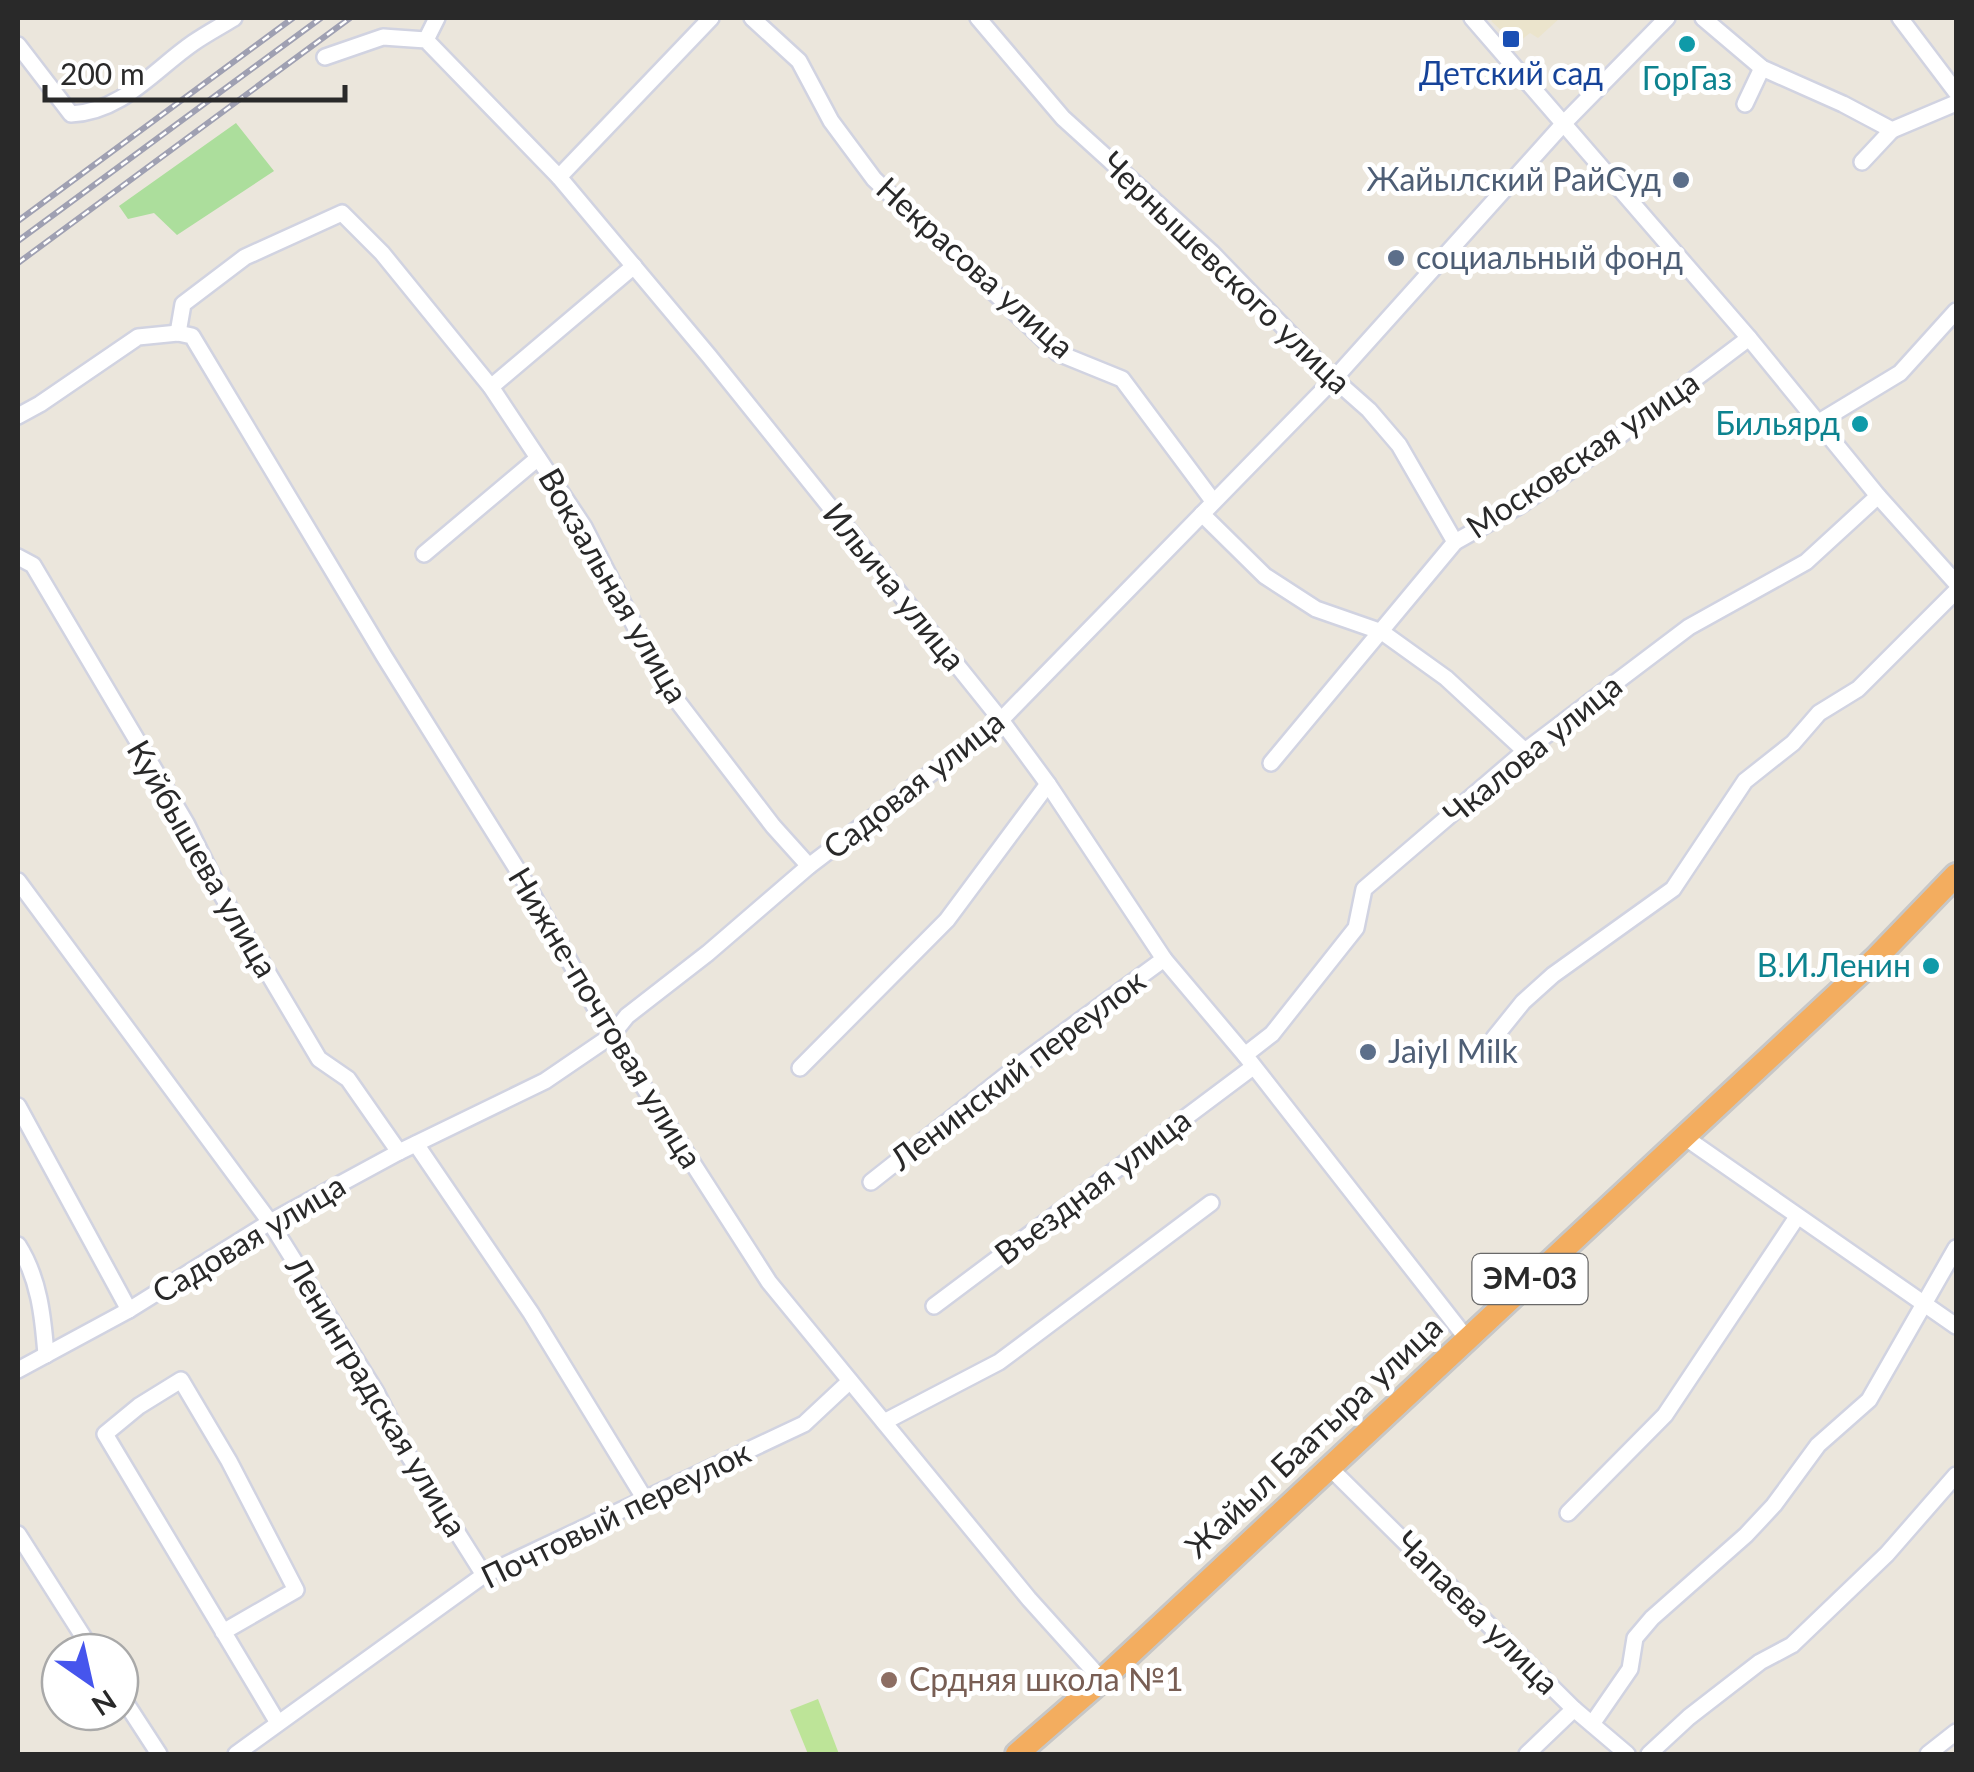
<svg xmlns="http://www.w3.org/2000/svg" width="1974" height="1772" font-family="Lato,sans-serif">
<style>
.education{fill:#ebe4cc}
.green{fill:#acde9c}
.pitch{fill:#bde498}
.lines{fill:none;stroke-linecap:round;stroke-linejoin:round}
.minor-casing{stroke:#d1d3e1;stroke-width:20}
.highway-casing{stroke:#c7c7c7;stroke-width:28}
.minor{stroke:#fff;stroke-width:15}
.highway{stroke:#f3ad5f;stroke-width:22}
.rail-casing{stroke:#9fa0b2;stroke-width:6}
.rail{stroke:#fff;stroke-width:2.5;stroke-dasharray:8;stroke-linecap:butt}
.transit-dot{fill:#1a4fb4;stroke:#fff;stroke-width:4}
.culture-dot{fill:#0f9aa8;stroke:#fff;stroke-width:4}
.service-dot{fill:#5c6f8a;stroke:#fff;stroke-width:4}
.education-dot{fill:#8d6e63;stroke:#fff;stroke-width:4}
.labels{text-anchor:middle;stroke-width:10;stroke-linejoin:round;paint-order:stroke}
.shield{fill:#fff;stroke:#696969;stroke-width:2.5}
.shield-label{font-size:30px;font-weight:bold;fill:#292929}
.transit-label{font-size:32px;fill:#164399;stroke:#fff}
.culture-label{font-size:32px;fill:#0d838f;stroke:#fff;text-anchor:end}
.service-label{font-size:32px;fill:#4e5e75;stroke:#fff;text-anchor:start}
.street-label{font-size:32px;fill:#292929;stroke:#fff}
.education-label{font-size:32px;fill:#785e54;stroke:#fff;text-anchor:start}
</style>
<rect width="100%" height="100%" fill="#ebe6dc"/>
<path class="education" d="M1495,18H1560L1538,38L1530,33L1516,44L1491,21Z"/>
<path class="green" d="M236,123L274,171L177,235L154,213L128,219L119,206Z"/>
<path class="pitch" d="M818,1699L839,1754H808L790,1710Z"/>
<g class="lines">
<g class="minor-casing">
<g id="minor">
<path d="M752,18L799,61L831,121L874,179L1058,353L1122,379L1213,501"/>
<path d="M978,18L1063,118L1212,253L1334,379L1369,410L1399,445L1455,542"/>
<path d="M1472,18L1749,338L1878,496L1956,583"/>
<path d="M1703,18L1762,68L1843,104L1892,130L1956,103"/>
<path d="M1900,18L1956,92"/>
<path d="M426,40L437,18"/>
<path d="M18,45L71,114C122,112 154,70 193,43C206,34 221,26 234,18"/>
<path d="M325,57L383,37L426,40L559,177L709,356L1001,720L1048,784L1164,959L1245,1055L1467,1339"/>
<path d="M1745,104L1762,68"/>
<path d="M1862,162L1892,130"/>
<path d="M559,177L711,18"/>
<path d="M178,333L183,304L245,257L342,213L382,253L491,387L584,527L665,685L773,826L809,866"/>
<path d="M491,387L634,266"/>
<path d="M18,416L40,404L138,337L178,333L192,336L384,656L530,890L611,1036L769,1282L1029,1599L1102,1680"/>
<path d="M1819,422L1900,373L1956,311"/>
<path d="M1202,514L1265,576L1316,609L1382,632L1446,678L1525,751"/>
<path d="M424,554L538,458"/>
<path d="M18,557L33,565L186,823L220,892L319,1059L348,1079L399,1152"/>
<path d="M1271,763L1455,542L1519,506L1606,446L1749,338"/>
<path d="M18,881L270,1222L376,1392L407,1453L484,1575"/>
<path d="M1494,1038L1523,1002L1553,975L1673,889L1745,781L1793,743L1819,713L1858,689L1956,591"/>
<path d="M1245,1055L1272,1034L1356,928L1364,889L1525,751L1689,627L1806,562L1878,496"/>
<path d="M800,1068L947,920L1048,784"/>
<path d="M18,1106L129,1310"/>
<path d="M1683,1136L1956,1326"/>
<path d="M416,1144L531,1313L646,1501"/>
<path d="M871,1182L1014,1069L1164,959"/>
<path d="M18,1245C39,1278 43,1316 46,1355"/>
<path d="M934,1306L1253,1067"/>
<path d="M18,1370L129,1310L270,1222L399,1152L545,1081L611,1036L627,1016L708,953L809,866L1001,720L1334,379L1565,122L1667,18"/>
<path d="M884,1422L999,1362L1211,1203"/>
<path d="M1329,1467L1574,1709L1627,1754"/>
<path d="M1568,1513L1665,1415L1797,1217"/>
<path d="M18,1534L93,1652"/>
<path d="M223,1632L296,1590L229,1461L181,1380L139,1406L105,1434L278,1723"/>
<path d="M120,1694L159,1754"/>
<path d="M1592,1724L1630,1669L1635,1638L1652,1618L1746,1535L1774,1505L1818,1445L1869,1400L1956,1248"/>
<path d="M236,1754L484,1575L804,1424L850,1381"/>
<path d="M1527,1754L1574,1709"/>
<path d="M1649,1754L1689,1717L1760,1662L1792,1645L1887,1554L1956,1475"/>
<path d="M1928,1754L1956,1732"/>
</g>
</g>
<g class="highway-casing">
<path id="highway" d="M1017,1754L1102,1680L1877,957L1956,875"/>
</g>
<use href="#minor" class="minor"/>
<use href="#highway" class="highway"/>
<g class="rail-casing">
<g id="rail">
<path d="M18,221L293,18"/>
<path d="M18,241L321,18"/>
<path d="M18,263L350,18"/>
</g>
</g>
<use href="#rail" class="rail"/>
</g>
<rect class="transit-dot" x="1501" y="29" width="20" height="20" rx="5"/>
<g class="culture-dot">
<circle cx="1687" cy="44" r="10"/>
<circle cx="1860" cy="424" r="10"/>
<circle cx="1931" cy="966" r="10"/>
</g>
<g class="service-dot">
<circle cx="1681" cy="180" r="10"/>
<circle cx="1396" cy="258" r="10"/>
<circle cx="1368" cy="1052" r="10"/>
</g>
<circle class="education-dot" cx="889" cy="1680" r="10"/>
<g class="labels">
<rect class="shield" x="1472.5" y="1254" width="115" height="50" rx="8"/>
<g class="shield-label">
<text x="1530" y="1289">ЭМ-03</text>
</g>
<g class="transit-label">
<text x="1511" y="85">Детский сад</text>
</g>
<g class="culture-label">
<text x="1687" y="90" text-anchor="middle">ГорГаз</text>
<text x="1840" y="435">Бильярд</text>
<text x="1911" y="977">В.И.Ленин</text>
</g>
<g class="service-label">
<text x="1661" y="191" text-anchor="end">Жайылский РайСуд</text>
<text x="1416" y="269">социальный фонд</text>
<text x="1388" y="1063">Jaiyl Milk</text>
</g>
<g class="street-label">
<text transform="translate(975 268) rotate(42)" y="11">Некрасова улица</text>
<text transform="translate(1226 273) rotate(44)" y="11">Чернышевского улица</text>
<text transform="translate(1583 455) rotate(-34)" y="11">Московская улица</text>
<text transform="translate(613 586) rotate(60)" y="11">Вокзальная улица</text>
<text transform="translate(894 587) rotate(51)" y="11">Ильича улица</text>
<text transform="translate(1533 750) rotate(-39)" y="11">Чкалова улица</text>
<text transform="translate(914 785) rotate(-38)" y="11">Садовая улица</text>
<text transform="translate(202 859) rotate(60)" y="11">Куйбышева улица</text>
<text transform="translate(605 1018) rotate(59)" y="11">Нижне-почтовая улица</text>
<text transform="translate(1018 1070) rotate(-37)" y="11">Ленинский переулок</text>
<text transform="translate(1093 1187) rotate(-37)" y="11">Въездная улица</text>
<text transform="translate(249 1239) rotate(-31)" y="11">Садовая улица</text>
<text transform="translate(376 1397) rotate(59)" y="11">Ленинградская улица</text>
<text transform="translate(1314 1437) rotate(-43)" y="11">Жайыл Баатыра улица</text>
<text transform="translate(616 1515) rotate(-26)" y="11">Почтовый переулок</text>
<text transform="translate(1477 1613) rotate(45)" y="11">Чапаева улица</text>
</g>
<g class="education-label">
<text x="909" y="1691">Срдняя школа №1</text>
</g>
</g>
<rect width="1974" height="1772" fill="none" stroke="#292929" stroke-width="40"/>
<g transform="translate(90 1682) rotate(146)"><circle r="48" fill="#ffffff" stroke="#a9a9a9" stroke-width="2.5"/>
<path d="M0-8L18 38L0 25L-18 38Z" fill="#4655ed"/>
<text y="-15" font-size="28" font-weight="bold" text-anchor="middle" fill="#292929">N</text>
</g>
<path d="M45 85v15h300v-15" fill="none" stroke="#292929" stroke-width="5"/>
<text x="60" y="85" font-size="30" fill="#292929" stroke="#ffffff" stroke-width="8" paint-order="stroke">200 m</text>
</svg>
